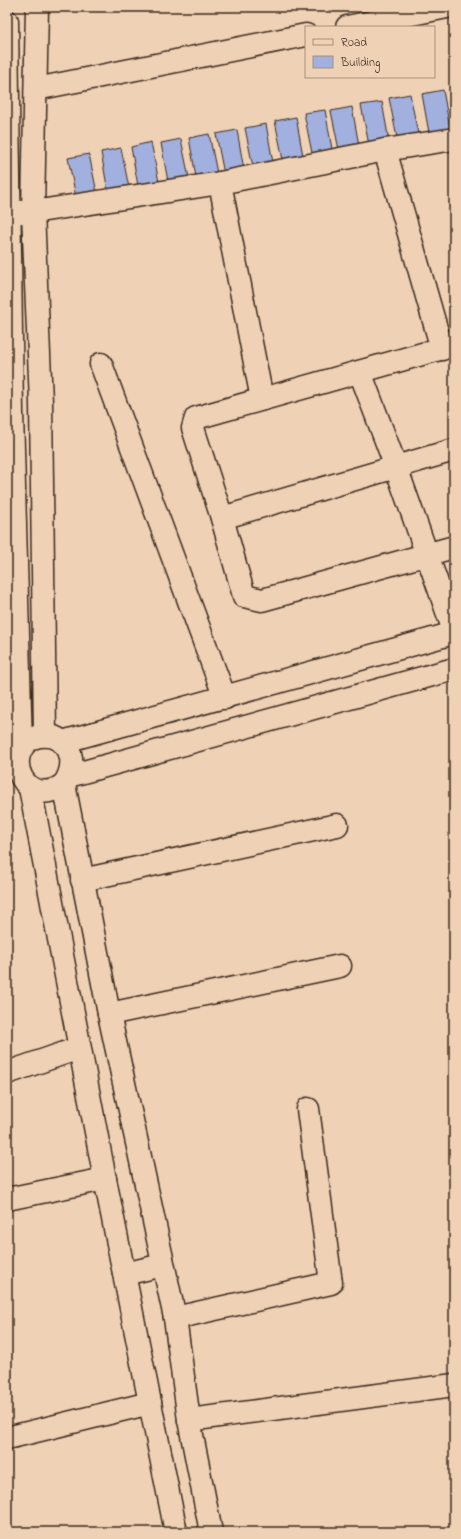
<svg xmlns="http://www.w3.org/2000/svg" width="461" height="1539" font-family="'Indie Flower',sans-serif">
<style>
.building{fill:#a2b0df;stroke:#3b2a1e}
.lines{fill:none;stroke-linecap:round;stroke-linejoin:round}
.minor-casing{stroke:#3b2a1e;stroke-width:25}
.minor{stroke:#efd2b6;stroke-width:22}
</style>
<rect width="100%" height="100%" fill="#efd2b6"/>
<filter id="ink" filterUnits="userSpaceOnUse"><feTurbulence type="fractalNoise" baseFrequency=".025" numOctaves="2"/><feDisplacementMap in="SourceGraphic" scale="8" xChannelSelector="R" yChannelSelector="G"/><feConvolveMatrix kernelMatrix="1 2 1 2 8 2 1 2 1" color-interpolation-filters="sRGB"/></filter>
<g filter="url(#ink)">
<g class="building">
<path d="M454,89V118L449,90Z"/>
<path d="M443,90L450,129L429,133L422,94Z"/>
<path d="M410,94L418,134L397,138L389,98Z"/>
<path d="M382,102L389,141L369,145L361,105Z"/>
<path d="M352,107L359,146L339,150L331,111Z"/>
<path d="M325,110L332,149L312,153L304,113Z"/>
<path d="M296,117L303,156L283,160L275,121Z"/>
<path d="M266,124L273,163L253,167L245,128Z"/>
<path d="M237,130L244,170L224,174L216,134Z"/>
<path d="M209,134L217,173L196,177L189,138Z"/>
<path d="M181,139L189,178L168,182L161,143Z"/>
<path d="M151,142L159,182L138,186L131,147Z"/>
<path d="M121,148L129,188L108,192L101,152Z"/>
<path d="M89,154L97,193L76,197L68,158Z"/>
</g>
<g class="lines">
<g class="minor-casing">
<g id="minor">
<path d="M37,7L33,212L41,402L45,735"/>
<path d="M7,21L12,413L21,747"/>
<path d="M347,27L447,7"/>
<path d="M36,89L306,35"/>
<path d="M385,150L442,349"/>
<path d="M220,183L262,399"/>
<path d="M19,212H33L220,183L385,150L454,139"/>
<path d="M454,345L196,418L193,428L222,518L454,450"/>
<path d="M101,364L225,698"/>
<path d="M360,372L396,467L454,631"/>
<path d="M222,518L244,596L262,600L454,547"/>
<path d="M62,742L454,633"/>
<path d="M69,776L454,669"/>
<path d="M64,784C26,812 0,755 33,738C40,735 47,735 54,737C75,746 75,768 64,784L109,1014L175,1318L189,1420L211,1532"/>
<path d="M30,788L105,1179L176,1532"/>
<path d="M82,880L337,825"/>
<path d="M109,1014L340,966"/>
<path d="M7,1073L79,1048"/>
<path d="M7,1199L105,1179"/>
<path d="M124,1274L163,1265"/>
<path d="M175,1318L331,1283L308,1109"/>
<path d="M189,1420L454,1385"/>
<path d="M7,1438L150,1403"/>
</g>
</g>
<use href="#minor" class="minor"/>
</g>
</g>
<rect width="461" height="1539" fill="none" stroke="#efd2b6" stroke-width="24"/>
<rect x="12" y="12" width="437" height="1515" fill="none" stroke="#3b2a1e" stroke-width="1.5" filter="url(#ink)"/>
<rect x="305" y="26" width="130" height="52" fill="#efd2b6" stroke="#a78f79"/>
<rect x="313" y="39" width="20" height="6" fill="#efd2b6" stroke="#a78f79"/>
<text x="341" y="46" font-size="12" fill="#3b2a1e">Road</text>
<rect x="313" y="56" width="20" height="12" fill="#a2b0df" stroke="#a78f79"/>
<text x="341" y="66" font-size="12" fill="#3b2a1e">Building</text>
</svg>
